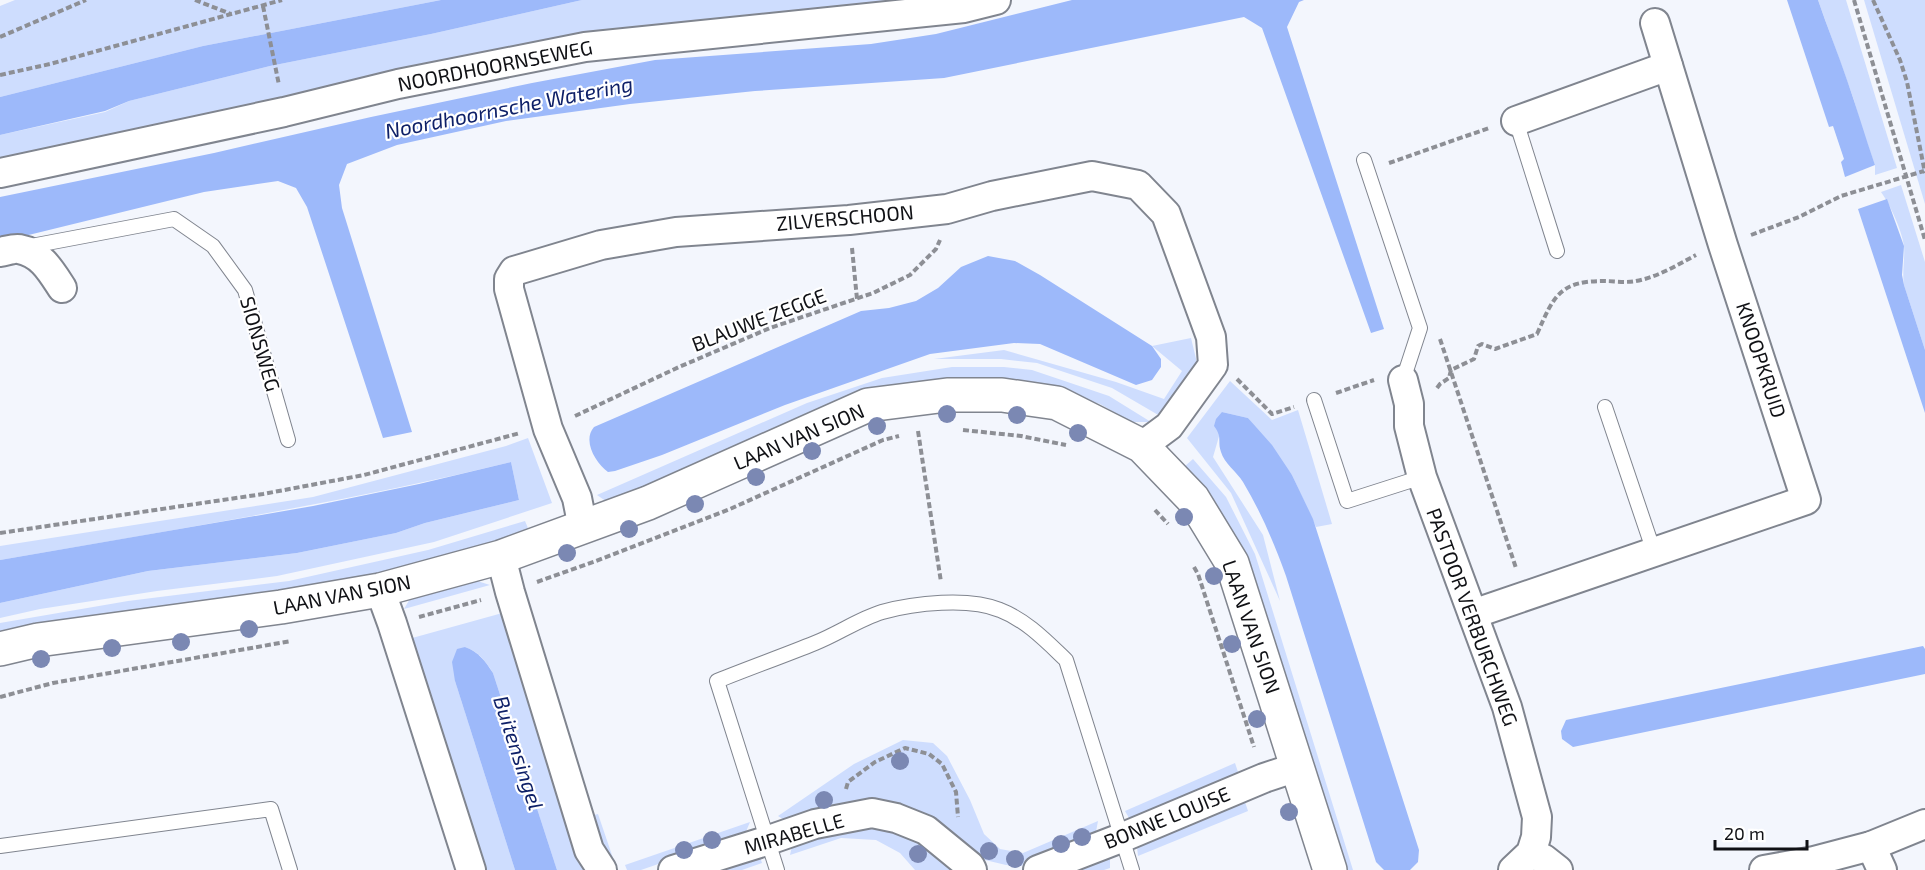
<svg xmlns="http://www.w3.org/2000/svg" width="1925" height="870" font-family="'Exo 2',sans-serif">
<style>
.green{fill:#ceddfe}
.water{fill:#9db9fa}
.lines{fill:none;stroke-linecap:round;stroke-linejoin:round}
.lane-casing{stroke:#80858f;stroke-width:16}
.street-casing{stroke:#80858f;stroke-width:32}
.secondary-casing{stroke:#80858f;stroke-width:36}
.path{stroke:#8d8f95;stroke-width:4;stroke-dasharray:6 3;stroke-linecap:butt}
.lane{stroke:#fff;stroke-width:14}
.street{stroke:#fff;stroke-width:28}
.secondary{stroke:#fff;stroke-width:33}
.tree{fill:#7b88b3}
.labels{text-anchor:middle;stroke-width:4.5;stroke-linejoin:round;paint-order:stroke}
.street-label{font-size:20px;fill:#101115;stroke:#fff}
.water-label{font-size:21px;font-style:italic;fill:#0e2068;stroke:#fff}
</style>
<rect width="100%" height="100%" fill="#f3f6fd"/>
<g class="green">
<path d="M15,0H441L203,46L0,97V6Z"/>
<path d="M582,0H940L573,40L0,158V135L105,112L129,101L270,66L431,34Z"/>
<path d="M1818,0H1846L1897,168L1875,175V165L1862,129L1854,100Z"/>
<path d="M1864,0H1925V204Z"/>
<path d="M1901,185L1925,262V350L1904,285C1902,272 1905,260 1904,246C1902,231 1890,204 1881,192Z"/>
<path d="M1191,338L1198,367L1160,416L1112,388L1037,363L1001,359H934L1004,350L1116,382L1164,399L1182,371L1152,346Z"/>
<path d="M952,367H1004L1032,370L1109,396L1151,422H1131L1100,404L1024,381L944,380L610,504L597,495L807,403L882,378Z"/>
<path d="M1230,381L1272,420L1298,410L1332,524L1316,527L1292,475L1248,418L1222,412L1220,433L1213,457L1263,535L1280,601L1231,493L1187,438Z"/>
<path d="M528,438L552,503L434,542L277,576L157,591L40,609L0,618V603L148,571L297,553L396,533L425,523L519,500L511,462C342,503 171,530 0,560V546L313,497L506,446Z"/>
<path d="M1193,459L1226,497L1255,554L1353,870H1345L1242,560L1215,501L1184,467Z"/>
<path d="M525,521L530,533L434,561L291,593L0,636V623L128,601L289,581L428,550Z"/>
<path d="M474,580L490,585L404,609L411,597Z"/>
<path d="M506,612L590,870H557L493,673C485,660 479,652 465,647L455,681L515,870H484L405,640Z"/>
<path d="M903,740L933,743L947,756L970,800L984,834L1000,849L1023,853L1098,821L1095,837L1021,866L1006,865L985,860L967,851L925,820L789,823L778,816L854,764Z"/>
<path d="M1235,763L1240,778L1140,820L1129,818L1125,811Z"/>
<path d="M1243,796L1248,811L1138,856L1137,847Z"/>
<path d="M598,814L616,867L608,857L590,816Z"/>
<path d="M750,822L745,834L641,870H627L625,865Z"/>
<path d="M838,825L901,827L962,870H915L900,853L876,840L841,838L790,855L792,846Z"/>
<path d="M1099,855L1110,859V868L1104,870H1059Z"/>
<path d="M760,857L762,863L742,870H711Z"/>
</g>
<g class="water">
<path d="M441,0H582L431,34L270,66L129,101L105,111L0,135V97L203,46Z"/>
<path d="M1072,0H1304L1299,2L1287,27L1384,329L1371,333L1262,28L1244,17L944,78L755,91L630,104L506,121L397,145L347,164L339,185L342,208L412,432L383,438L307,207L296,188L278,181L204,192L0,242V197L214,153L371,117L532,83L655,60L871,44L936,34Z"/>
<path d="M1787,0H1818C1827,27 1838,53 1847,80C1857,108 1865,137 1875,165L1845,177L1841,162L1844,159L1833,126L1829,127Z"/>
<path d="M1887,199L1904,246L1902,275L1904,285L1925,350V413L1858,209Z"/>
<path d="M988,256L1015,261L1040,275L1152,346L1161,359V367L1152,380L1136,385L1040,344L1014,343L930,354L785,405L662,455L615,471L608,472C596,463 582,441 594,427L861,311L889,308L916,301L938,288L961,267Z"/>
<path d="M1222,412L1248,418L1272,445L1292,475L1313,519L1419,850L1418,862L1410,870H1384L1376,862L1286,576C1274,543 1261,512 1243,482C1237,472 1224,463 1221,452C1217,441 1223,438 1214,426L1216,419Z"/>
<path d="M511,462L519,500L425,523L396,533L297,553L148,571L0,603V560L313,506L419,484Z"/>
<path d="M1923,646L1925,649V674L1573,747L1562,739L1561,731L1566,720Z"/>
<path d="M465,647C479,652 485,661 493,673L557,870H515L455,681L452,662L457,649Z"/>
</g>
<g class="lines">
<g class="lane-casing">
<g id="lane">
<path d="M1516,121L1557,251"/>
<path d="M1364,160L1420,328L1403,380"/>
<path d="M26,247L174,219L213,246L245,290L288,440"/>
<path d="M1314,400L1347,501L1422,477"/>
<path d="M1605,407L1654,552"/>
<path d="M0,846L271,809L290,870"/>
<path d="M777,870L717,681C749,668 783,656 815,643C838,634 859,619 882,612C914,603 969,597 1000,610C1026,620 1046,641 1066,660L1132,870"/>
</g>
</g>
<g class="street-casing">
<g id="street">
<path d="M1516,121L1668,66"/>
<path d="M0,173L284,112L398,84L585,47L964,8L996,0"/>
<path d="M0,252C6,251 14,248 19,249C41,253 51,271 62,288"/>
<path d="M1403,380L1409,404V426L1422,477L1507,707L1537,817L1536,837L1531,853L1513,870"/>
<path d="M583,528L577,498L548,429L509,289V279L514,271L601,245L676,232L849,220L947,209L992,196L1092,176L1138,185L1166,214L1211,337L1213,365L1169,426L1142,446"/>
<path d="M501,557L510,592L589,850L602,870"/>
<path d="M380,590L392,623L471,870"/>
<path d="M1473,614L1806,500L1723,245L1655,23"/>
<path d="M1871,846L1882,870"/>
<path d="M1531,853L1544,859L1558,870"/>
<path d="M673,870L766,841L815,824L872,813L896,818L926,830L970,866L972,870"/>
<path d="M1038,870L1121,838L1264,778L1297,767"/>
<path d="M1764,870L1814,861L1871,846L1925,824"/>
</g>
</g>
<g class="secondary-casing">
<path id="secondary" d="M0,649L38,640L281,607L380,590L501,557L648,503L868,405L947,395H1002L1057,403L1142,446L1193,499L1232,563L1330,870"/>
</g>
<g class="path">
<path d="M195,0L231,14"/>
<path d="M1854,0L1925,240"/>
<path d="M1873,0L1900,60L1907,82L1925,173"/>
<path d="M263,6L279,85"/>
<path d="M0,37L86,0"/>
<path d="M0,75L50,64L282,0"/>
<path d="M1389,163L1489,128"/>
<path d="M1751,235L1799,217L1841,196L1924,171"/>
<path d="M852,248L857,299"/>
<path d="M1440,339L1516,568"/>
<path d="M1237,379L1272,414L1294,407"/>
<path d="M1437,388L1440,384L1449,378L1451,370L1474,359L1478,346L1482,344L1495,349L1537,334C1554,296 1559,281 1604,281C1614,281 1626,283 1636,281C1658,277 1677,265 1696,255"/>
<path d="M1336,393L1374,380"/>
<path d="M575,416L679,367L770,328L873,293L910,275L936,249L940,240"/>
<path d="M963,430L1021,436L1066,445"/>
<path d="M918,431L941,582"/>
<path d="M1155,510L1168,524"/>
<path d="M0,533L263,494L364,475L520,433"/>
<path d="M1194,567L1198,574L1254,747"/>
<path d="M537,582L596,561L730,509L883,440L899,436"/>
<path d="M419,617L481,600"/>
<path d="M0,697L53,683L291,641"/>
<path d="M846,789L848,782L875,762L905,748L929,754L942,764L956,792L958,817"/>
</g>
<use href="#lane" class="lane"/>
<use href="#street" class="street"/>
<use href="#secondary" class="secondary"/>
</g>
<g class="tree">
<circle cx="947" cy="414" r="9"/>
<circle cx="1017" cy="415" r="9"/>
<circle cx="877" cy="426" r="9"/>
<circle cx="1078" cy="433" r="9"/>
<circle cx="812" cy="451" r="9"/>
<circle cx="756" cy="477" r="9"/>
<circle cx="695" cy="504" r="9"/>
<circle cx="1184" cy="517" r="9"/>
<circle cx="629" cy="529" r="9"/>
<circle cx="567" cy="553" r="9"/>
<circle cx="1214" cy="576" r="9"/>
<circle cx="249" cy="629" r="9"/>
<circle cx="181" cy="642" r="9"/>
<circle cx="1232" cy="644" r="9"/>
<circle cx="112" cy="648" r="9"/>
<circle cx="41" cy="659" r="9"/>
<circle cx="1257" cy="719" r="9"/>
<circle cx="900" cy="761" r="9"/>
<circle cx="824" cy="800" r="9"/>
<circle cx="1289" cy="812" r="9"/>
<circle cx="1082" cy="837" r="9"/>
<circle cx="712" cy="840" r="9"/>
<circle cx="1061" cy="844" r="9"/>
<circle cx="684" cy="850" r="9"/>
<circle cx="989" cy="851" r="9"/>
<circle cx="918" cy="854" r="9"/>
<circle cx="1015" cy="859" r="9"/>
</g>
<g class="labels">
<g class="street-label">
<text transform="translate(495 66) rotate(-11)" y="7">NOORDHOORNSEWEG</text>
<text transform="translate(845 218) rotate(-5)" y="7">ZILVERSCHOON</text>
<text transform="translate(759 320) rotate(-21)" y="7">BLAUWE ZEGGE</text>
<text transform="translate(260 344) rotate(74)" y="7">SIONSWEG</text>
<text transform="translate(1761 360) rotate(72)" y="7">KNOOPKRUID</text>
<text transform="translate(799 437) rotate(-23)" y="7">LAAN VAN SION</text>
<text transform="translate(342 595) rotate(-11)" y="7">LAAN VAN SION</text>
<text transform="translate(1472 617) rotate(70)" y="7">PASTOOR VERBURCHWEG</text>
<text transform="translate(1251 627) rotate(71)" y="7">LAAN VAN SION</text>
<text transform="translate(1167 818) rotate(-22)" y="7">BONNE LOUISE</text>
<text transform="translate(794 834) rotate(-16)" y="7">MIRABELLE</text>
</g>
<g class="water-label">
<text transform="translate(509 108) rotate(-11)" y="7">Noordhoornsche Watering</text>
<text transform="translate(518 753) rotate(72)" y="7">Buitensingel</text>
</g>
</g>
<path d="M1715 840v9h92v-9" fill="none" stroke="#101115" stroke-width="3"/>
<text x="1724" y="840" font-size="18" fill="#101115" stroke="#ffffff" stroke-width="4.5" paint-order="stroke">20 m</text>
</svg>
